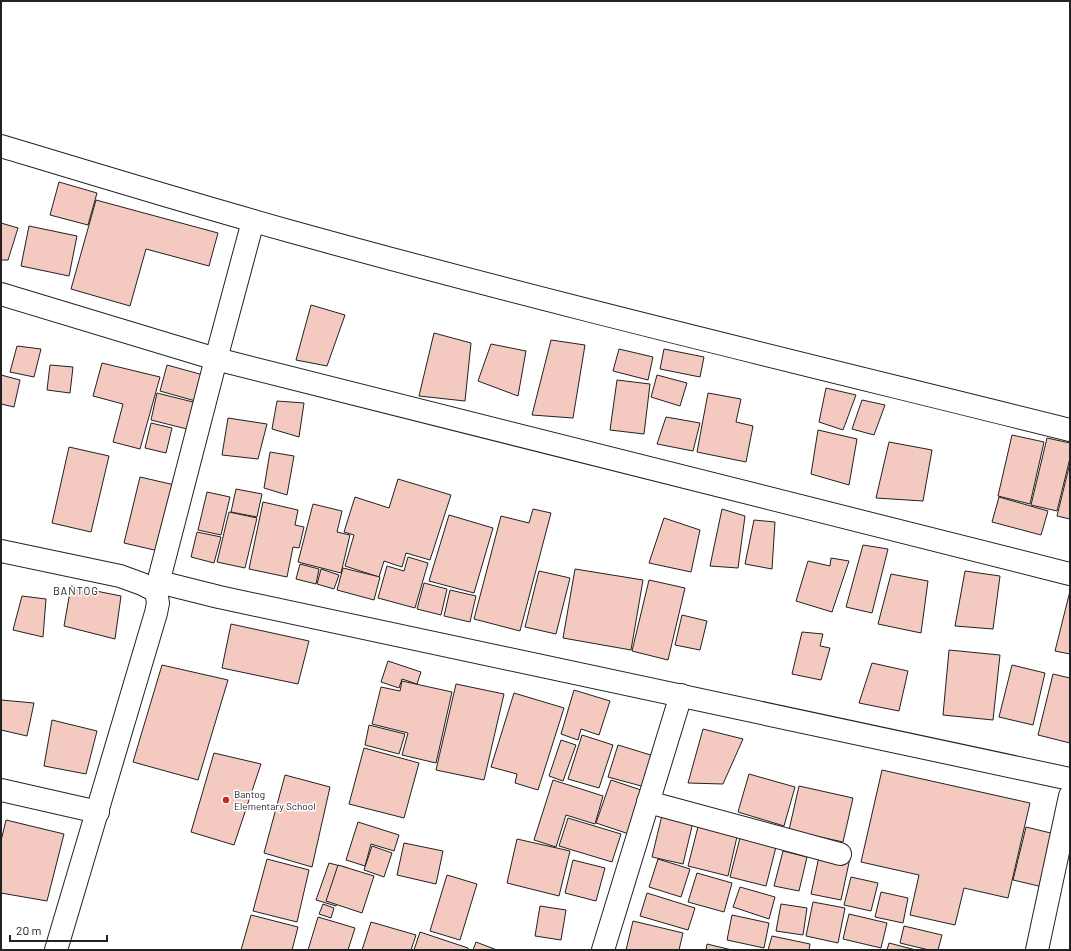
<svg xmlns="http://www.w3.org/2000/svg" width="1071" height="951" font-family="Barlow,sans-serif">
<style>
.building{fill:#f3c9c0;stroke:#222}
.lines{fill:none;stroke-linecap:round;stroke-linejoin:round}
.minor-casing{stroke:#222;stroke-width:24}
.tertiary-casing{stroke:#222;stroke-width:24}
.minor{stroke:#fff;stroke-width:22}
.tertiary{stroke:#fff;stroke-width:22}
.poi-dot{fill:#c62828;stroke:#fff;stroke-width:1.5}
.labels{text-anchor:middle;stroke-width:3;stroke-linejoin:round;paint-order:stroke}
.poi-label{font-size:10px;fill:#222;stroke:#fff;text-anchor:start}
.neighbourhood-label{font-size:11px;letter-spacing:1px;fill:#222;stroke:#fff}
</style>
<rect width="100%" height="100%" fill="#fff"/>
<g class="building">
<path d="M59,182L97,193L88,225L50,215Z"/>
<path d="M96,200L218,233L209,266L146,249L130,306L71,289Z"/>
<path d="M1,223L18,228L8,260H1Z"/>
<path d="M29,226L77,236L69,276L21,266Z"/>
<path d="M311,305L345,315L327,366L296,360Z"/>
<path d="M434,333L471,343L465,401L419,396Z"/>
<path d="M551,340L585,345L573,418L532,415Z"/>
<path d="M491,344L526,351L518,396L478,381Z"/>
<path d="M17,346L41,349L34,377L10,372Z"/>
<path d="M619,349L653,357L648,380L613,371Z"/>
<path d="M664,349L704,357L700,377L660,369Z"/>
<path d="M102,363L160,377L140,449L113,442L123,404L93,396Z"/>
<path d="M50,365L73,367L70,393L47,390Z"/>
<path d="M167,365L207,376L199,402L160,391Z"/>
<path d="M1,375L20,380L14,407L1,404Z"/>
<path d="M657,375L687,383L680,406L651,397Z"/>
<path d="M617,380L650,384L644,434L610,430Z"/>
<path d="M826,388L856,395L843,430L819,422Z"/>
<path d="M157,393L197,403L191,430L151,420Z"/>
<path d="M708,393L741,399L736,422L753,426L746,462L697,452Z"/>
<path d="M862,400L885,405L874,435L852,429Z"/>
<path d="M277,401L304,403L299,437L272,429Z"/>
<path d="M666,417L700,423L693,451L657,444Z"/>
<path d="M228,418L267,424L258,459L222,455Z"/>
<path d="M151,423L172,428L166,453L145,448Z"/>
<path d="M818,430L857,439L849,485L811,474Z"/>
<path d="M1012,435L1044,442L1030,504L998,496Z"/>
<path d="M1047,438L1070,443V458L1057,511L1031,505Z"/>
<path d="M889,442L932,450L923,501L876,498Z"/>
<path d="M69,447L109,456L91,532L52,523Z"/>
<path d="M270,452L294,456L287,495L264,488Z"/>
<path d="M1070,463V519L1057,516Z"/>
<path d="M140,477L179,486L163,552L124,543Z"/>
<path d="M398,479L451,495L430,560L406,553L402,567L384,561L379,577L345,566L354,535L344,532L355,497L389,508Z"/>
<path d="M236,489L262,494L257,517L231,512Z"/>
<path d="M207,492L230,497L221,535L198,530Z"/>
<path d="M999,497L1048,511L1041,535L992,522Z"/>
<path d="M263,502L298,510L295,525L304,527L299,548L293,547L287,577L249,569Z"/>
<path d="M313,504L342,511L337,532L350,535L341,573L298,562Z"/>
<path d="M533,509L551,513L520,631L474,619L501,516L529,523Z"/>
<path d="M722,509L745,516L738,568L710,566Z"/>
<path d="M229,512L257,518L245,568L217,562Z"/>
<path d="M449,515L493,528L474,593L429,581Z"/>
<path d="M664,518L700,530L691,572L649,563Z"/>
<path d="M754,520L775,522L772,569L745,564Z"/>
<path d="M197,532L221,537L214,563L191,557Z"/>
<path d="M863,545L888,549L872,613L846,607Z"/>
<path d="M408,557L428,563L415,608L378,598L387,566L404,571Z"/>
<path d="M831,558L849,561L832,612L796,601L808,561L830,566Z"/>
<path d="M300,564L319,569L316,584L296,579Z"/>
<path d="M343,568L380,577L374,600L337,590Z"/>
<path d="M321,569L339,575L334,589L317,584Z"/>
<path d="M575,569L643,580L631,650L563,638Z"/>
<path d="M539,571L570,578L556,634L525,627Z"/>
<path d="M965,571L1000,576L993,629L955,626Z"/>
<path d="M891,574L928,581L921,633L878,624Z"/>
<path d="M649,580L685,588L668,660L632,651Z"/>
<path d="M424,583L447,589L441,615L417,609Z"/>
<path d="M71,586L121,596L115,639L64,626Z"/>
<path d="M450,590L476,596L470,622L444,616Z"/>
<path d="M1070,591V654L1055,651Z"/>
<path d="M22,596L46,599L43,637L13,630Z"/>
<path d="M682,615L707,621L700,650L675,645Z"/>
<path d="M231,624L309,641L298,684L222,668Z"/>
<path d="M802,632L823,634L820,646L830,648L821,680L792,674Z"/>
<path d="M949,650L1000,655L993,720L943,715Z"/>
<path d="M388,661L421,672L417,684L402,679L399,688L381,682Z"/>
<path d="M872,663L908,671L899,711L859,703Z"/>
<path d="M162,665L228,680L198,780L133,762Z"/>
<path d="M1012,665L1045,673L1033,725L999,717Z"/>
<path d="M1053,674L1070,678V743L1038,735Z"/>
<path d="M402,681L452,692L436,763L402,755L408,733L372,724L381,687L400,691Z"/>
<path d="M456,684L504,694L484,780L436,770Z"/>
<path d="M574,690L610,701L599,735L581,729L578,740L561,734Z"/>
<path d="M514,693L564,708L538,790L515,783L517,774L491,767Z"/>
<path d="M1,700L34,703L27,736L1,730Z"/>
<path d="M52,720L97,731L86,774L44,766Z"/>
<path d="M369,725L405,734L399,754L365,745Z"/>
<path d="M703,729L743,739L723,784L688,783Z"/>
<path d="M582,735L613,745L599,788L568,779Z"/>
<path d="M561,740L576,745L563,781L549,776Z"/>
<path d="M618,745L654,756L645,787L608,777Z"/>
<path d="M364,748L419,763L404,818L349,804Z"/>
<path d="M214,753L261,764L234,845L191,832Z"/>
<path d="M882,770L1030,803L1008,898L964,888L955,925L910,915L919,875L861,862Z"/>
<path d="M749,774L795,787L784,826L738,812Z"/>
<path d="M285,775L330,787L312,867L264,853Z"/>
<path d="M553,780L603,796L595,824L566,815L556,847L534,840Z"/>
<path d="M611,780L647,792L632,835L596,823Z"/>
<path d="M799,786L853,798L843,842L789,830Z"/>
<path d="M663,811L694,818L683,864L652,857Z"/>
<path d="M568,818L621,834L612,862L559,846Z"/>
<path d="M700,819L739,828L728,876L688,866Z"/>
<path d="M6,820L64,834L47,901L1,893V841Z"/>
<path d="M358,822L399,835L394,851L371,844L365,866L346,860Z"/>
<path d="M1026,827L1059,835L1047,888L1013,880Z"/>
<path d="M741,834L777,843L766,886L730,877Z"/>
<path d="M517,839L570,851L559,896L507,883Z"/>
<path d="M404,843L443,851L436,884L397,875Z"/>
<path d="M372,846L392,853L384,877L364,870Z"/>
<path d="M783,851L807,857L799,891L774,886Z"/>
<path d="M820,852L850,858L841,900L811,894Z"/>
<path d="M267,859L309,870L297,922L253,911Z"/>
<path d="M658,859L690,869L681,897L649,887Z"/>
<path d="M573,860L605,868L596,901L565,893Z"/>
<path d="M329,863L348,868L336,906L316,900Z"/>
<path d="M338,865L374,876L362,913L326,901Z"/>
<path d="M697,873L732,883L724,912L688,902Z"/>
<path d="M447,875L477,884L460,940L430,931Z"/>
<path d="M851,877L878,883L871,911L844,905Z"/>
<path d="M740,887L775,897L769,919L733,907Z"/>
<path d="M881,892L908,898L903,923L875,917Z"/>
<path d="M647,893L695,908L688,930L640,916Z"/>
<path d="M813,902L845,908L838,943L806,936Z"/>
<path d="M323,904L334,908L331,918L319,914Z"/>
<path d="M781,904L807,908L803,935L776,931Z"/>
<path d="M540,906L566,910L561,940L535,936Z"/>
<path d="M849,914L887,923L881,948L843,939Z"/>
<path d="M251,915L298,927L292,950H241Z"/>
<path d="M732,915L769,923L764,948L727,940Z"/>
<path d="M318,917L355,928L348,950H308Z"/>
<path d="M633,921L683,933L679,950H626Z"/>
<path d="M371,922L416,935L411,950H362Z"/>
<path d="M904,926L942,935L938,950H929L900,943Z"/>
<path d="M420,932L468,948V950H414Z"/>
<path d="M772,936L810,944L809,950H768Z"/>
<path d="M476,942L497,950H473Z"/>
<path d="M889,943L916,950H887Z"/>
<path d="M707,944L732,950H706Z"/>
</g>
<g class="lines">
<g class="minor-casing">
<g id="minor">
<path d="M1,146C97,175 192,204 289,231C548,303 809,365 1070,430"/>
<path d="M1,294L216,359L1070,574"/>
<path d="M159,582L219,597L1070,779"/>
<path d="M156,591L216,359L253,221"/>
<path d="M1,790L98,812"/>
<path d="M648,802L840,854"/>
<path d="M603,950L681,695"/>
<path d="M1037,950L1070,796"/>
</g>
</g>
<g class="tertiary-casing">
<path id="tertiary" d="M1,551L120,576L142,584L156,591L158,603L156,613L56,950"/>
</g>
<use href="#minor" class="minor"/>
<use href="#tertiary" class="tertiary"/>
</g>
<circle class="poi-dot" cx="226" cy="800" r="4"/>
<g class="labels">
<g class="poi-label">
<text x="234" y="798">Bantog<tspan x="234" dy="12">Elementary School</tspan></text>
</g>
<g class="neighbourhood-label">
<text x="76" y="595">BANTOG</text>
</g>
</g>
<rect width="1071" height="951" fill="none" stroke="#222222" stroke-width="4"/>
<path d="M10 935v6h97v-6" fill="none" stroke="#222222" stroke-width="2"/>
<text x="16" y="935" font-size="12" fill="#222222" stroke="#ffffff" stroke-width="3" paint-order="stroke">20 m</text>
</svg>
